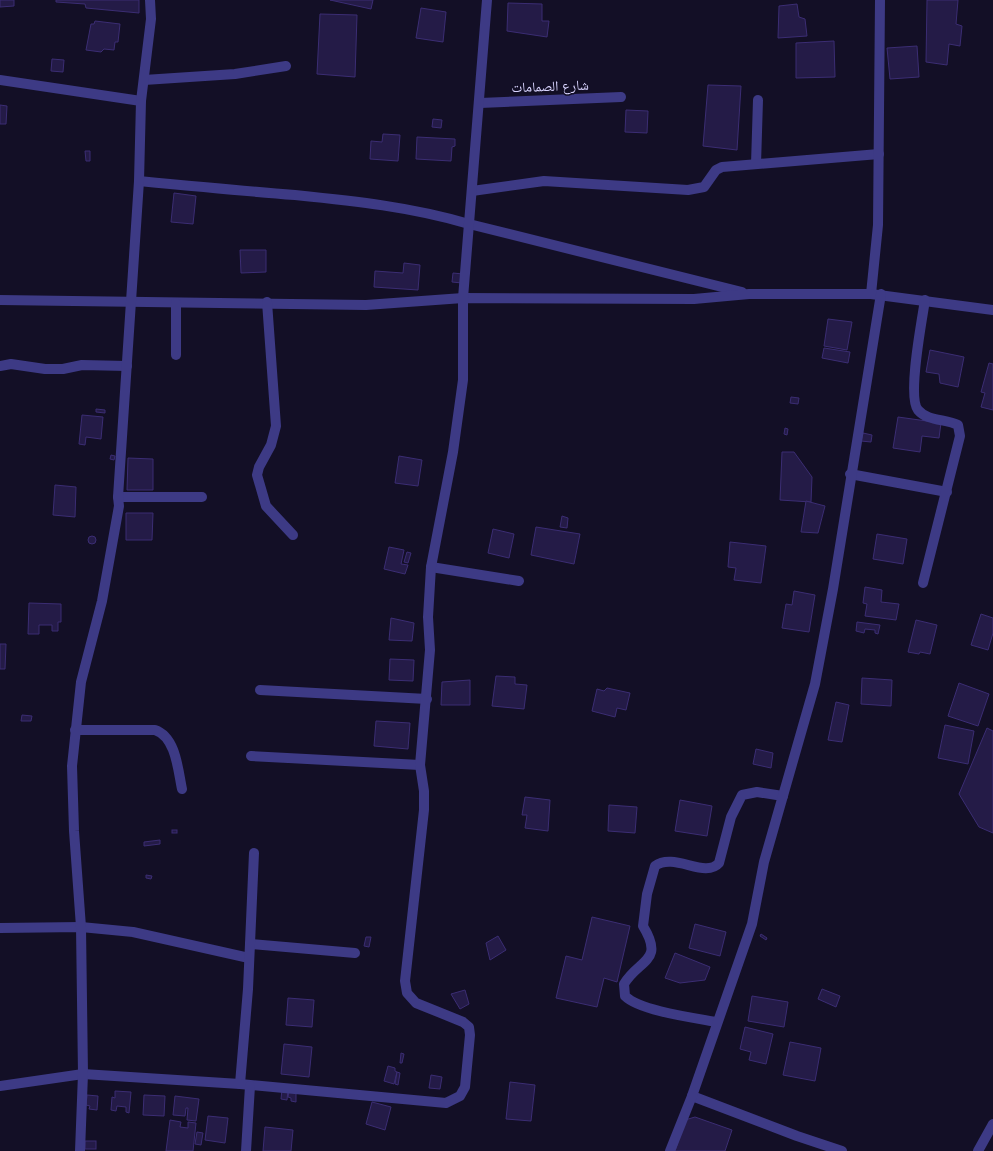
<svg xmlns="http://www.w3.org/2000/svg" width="993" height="1151" font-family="Montserrat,'Noto Naskh Arabic',sans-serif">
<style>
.building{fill:#241b47;stroke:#3b2d73}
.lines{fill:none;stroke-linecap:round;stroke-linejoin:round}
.minor{stroke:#3d3a85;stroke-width:10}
.labels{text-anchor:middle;stroke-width:3;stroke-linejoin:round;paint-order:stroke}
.street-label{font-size:14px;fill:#d9d4ff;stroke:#130f26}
</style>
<rect width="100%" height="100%" fill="#130f26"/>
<g class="building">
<path d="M0,0H14V6L0,7Z"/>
<path d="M56,0H139V13L86,8L85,4L56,2Z"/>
<path d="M330,0H373L371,9Z"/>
<path d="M927,0H958L956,24L962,26L960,46L949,44L947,65L926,62Z"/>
<path d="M508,3L542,4V21H549L547,37L507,31Z"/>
<path d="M797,4L799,17L805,19L807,36L778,38L779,6Z"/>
<path d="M421,8L446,12L443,42L416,38Z"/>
<path d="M320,14L357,15L355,77L317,74Z"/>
<path d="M95,21L120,24L118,42H115L114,50L104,49L101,52L86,50L91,24H94Z"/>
<path d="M834,41L835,77L796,78V43Z"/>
<path d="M917,46L919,77L890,79L887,48Z"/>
<path d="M52,59L64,60L63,72L51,71Z"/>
<path d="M708,85L741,86L737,150L703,146Z"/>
<path d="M0,105L7,106L6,124H0Z"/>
<path d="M626,110L648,111L647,133L625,132Z"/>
<path d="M433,119L442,120L441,128L432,127Z"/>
<path d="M383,134L400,135L398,161L370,159L371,141L382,142Z"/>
<path d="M417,137L455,139V146L452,147L451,161L416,159Z"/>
<path d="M85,151H90V161H86Z"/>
<path d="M174,193L196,196L193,224L171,222Z"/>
<path d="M240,250H266V272L241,273Z"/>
<path d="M404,263L420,265L418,290L374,287L375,271L403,273Z"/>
<path d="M453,273L463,274L462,283L452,282Z"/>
<path d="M828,319L852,322L847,350L824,346Z"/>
<path d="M824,348L850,352L848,363L822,358Z"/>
<path d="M930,350L964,357L958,387L940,383L939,374L926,372Z"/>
<path d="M989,363L993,364V410L981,407L985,393L981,392Z"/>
<path d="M791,397L799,398L798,404L790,403Z"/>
<path d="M96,409L105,410V413L96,412Z"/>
<path d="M82,415L103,417L101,439L86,437L85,445L79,444Z"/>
<path d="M898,417L941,423L939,438L922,436L920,452L893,448Z"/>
<path d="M785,428L788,429L787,435L784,434Z"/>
<path d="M863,433L872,435L871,442L861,441Z"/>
<path d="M782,452H794L812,477L811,502L780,500Z"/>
<path d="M111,455L115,456L114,460L110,459Z"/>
<path d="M399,456L422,460L418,486L395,483Z"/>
<path d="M128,458L153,459V490H127Z"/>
<path d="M55,485L76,487L75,517L53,515Z"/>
<path d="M806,501L825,506L818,533L801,532Z"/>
<path d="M126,513H153L152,540H126Z"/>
<path d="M562,516L568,518L567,528L560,527Z"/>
<path d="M536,527L580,534L574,564L531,555Z"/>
<path d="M493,529L514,534L509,558L488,553Z"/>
<path d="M877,534L907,539L903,564L873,559Z"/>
<circle cx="92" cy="540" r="4"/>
<path d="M730,542L766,546L761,583L734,580L736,568L728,567Z"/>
<path d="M389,547L404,550L401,564L408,565L405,574L384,569Z"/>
<path d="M407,552L411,553L408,563L404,562Z"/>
<path d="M865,587L882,590L881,602L899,604L896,620L865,616L867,604L863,603Z"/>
<path d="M794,591L815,595L809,632L782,628L786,604L792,605Z"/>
<path d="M29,603L61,604V622H58V631H52V625H39V634H28Z"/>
<path d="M981,614L993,618V633L988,650L971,645Z"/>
<path d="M391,618L414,623L412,641L389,640Z"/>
<path d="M916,620L937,625L930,654L920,652L919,654L908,652Z"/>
<path d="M857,622L880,625L878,634L875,633V630L865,629L864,633L856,631Z"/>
<path d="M0,644H6L5,669H0Z"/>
<path d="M390,659L414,660L413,681L389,680Z"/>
<path d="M496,676L515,677V684L527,685L524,709L492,706Z"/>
<path d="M862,678L892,680L891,706L861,704Z"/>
<path d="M470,680V705H441L442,682Z"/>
<path d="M959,683L989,694L978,726L948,716Z"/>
<path d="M607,688L630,693L626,710L617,708L615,717L592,711L597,689L604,691Z"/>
<path d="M836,702L849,705L842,742L828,740Z"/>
<path d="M22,715L32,716L31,721H21Z"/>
<path d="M376,721L410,723L408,749L374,746Z"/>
<path d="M945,725L974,731L968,764L938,758Z"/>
<path d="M987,728L993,731V833L979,827L959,794Z"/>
<path d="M756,749L773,753L771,768L753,764Z"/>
<path d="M525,797L550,800L548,831L525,828L527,815H522Z"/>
<path d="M680,800L712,806L707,836L675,831Z"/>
<path d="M609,805L637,807L635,833L608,831Z"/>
<rect x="172" y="830" width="5" height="3"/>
<path d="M160,840V844L144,846V842Z"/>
<path d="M146,875L152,876L151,879L146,878Z"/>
<path d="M592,917L630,926L617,982L604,978L597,1007L556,998L566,956L582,960Z"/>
<path d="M695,924L726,932L720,956L689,948Z"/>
<path d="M761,934L767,938L766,940L760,936Z"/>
<path d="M498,936L506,950L490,960L486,943Z"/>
<path d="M366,937H371L369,947L364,946Z"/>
<path d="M675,953L710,967L705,980L680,983L665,978Z"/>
<path d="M822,989L840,996L836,1007L818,999Z"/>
<path d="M465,990L469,1004L460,1009L451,994Z"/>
<path d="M752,996L788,1002L784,1027L748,1021Z"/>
<path d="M288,998L314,1000L312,1027L286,1025Z"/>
<path d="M745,1027L773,1034L766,1064L749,1060L751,1052L740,1049Z"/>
<path d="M790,1042L821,1048L815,1081L783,1075Z"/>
<path d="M284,1044L312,1047L309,1077L281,1074Z"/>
<path d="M401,1053L404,1054L402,1063H400Z"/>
<path d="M388,1066L395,1068V1071L397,1072L394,1084L384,1081Z"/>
<path d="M397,1072L400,1073L398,1085L395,1084Z"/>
<path d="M431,1075L442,1077L440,1089L429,1088Z"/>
<path d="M510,1082L535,1085L531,1121L506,1119Z"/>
<path d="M282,1089L288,1090L287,1100L281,1099Z"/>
<path d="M115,1091L131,1092L129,1113L126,1112V1107L117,1106L116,1111L111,1110L112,1097L115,1098Z"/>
<path d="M289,1091H296V1102L291,1101V1098L288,1097Z"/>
<path d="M87,1095L98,1096L97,1110L89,1109L90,1106L86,1105Z"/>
<path d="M144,1095L165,1096L164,1116L143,1115Z"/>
<path d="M175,1096L199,1099L196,1121L187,1120L188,1108H186L185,1116L173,1115Z"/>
<path d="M372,1102L391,1107L385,1130L366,1124Z"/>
<path d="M208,1116L228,1118L225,1143L205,1140Z"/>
<path d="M695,1117L732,1130L725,1151H675L685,1120Z"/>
<path d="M170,1120L181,1122L180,1127L188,1128V1122L196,1123L193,1151H166Z"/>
<path d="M265,1127L293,1130L291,1151H263Z"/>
<path d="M197,1132L203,1133L201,1145L195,1144Z"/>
<rect x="85" y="1141" width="11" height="8"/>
</g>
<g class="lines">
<g class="minor">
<path d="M0,80L141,101"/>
<path d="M144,80L235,74L286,66"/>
<path d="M480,103L621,97"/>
<path d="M756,164L758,100"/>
<path d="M139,181C191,186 243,191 295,195C354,201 412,207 469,224L742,292"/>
<path d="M472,191L544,181L688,190L704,187L716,170L722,167L879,154"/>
<path d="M871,294L878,225L880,0"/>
<path d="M0,300L366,305L463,298L694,299L749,294H871L993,310"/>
<path d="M267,302L276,426L271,445L259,467L257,475L266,506L293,535"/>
<path d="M176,355V303"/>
<path d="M0,366L11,364L45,369H63L82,365L127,366"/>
<path d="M850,474L947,492"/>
<path d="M118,497H202"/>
<path d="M431,567L519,581"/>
<path d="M923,583L960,436L958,425C946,419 927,421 918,410C907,397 922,320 925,300"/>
<path d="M260,690L427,699"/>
<path d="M75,730H155C176,737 178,770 182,789"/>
<path d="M251,756L420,765"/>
<path d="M0,928L81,927L133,932L249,958"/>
<path d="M250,944L355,953"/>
<path d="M717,1022C695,1018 640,1011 625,996L624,984C639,959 665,962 643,926L647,894L655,866C674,852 705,879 719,863L731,817L742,795L757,792L783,796"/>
<path d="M240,1084L248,989L254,853"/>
<path d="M0,1086L83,1074L240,1084L446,1103L460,1096L465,1087L470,1035L469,1027L463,1022L416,1003L407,993L405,981L424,810V791L420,765L430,650L428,617L431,567L453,452L463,380V298L487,0"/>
<path d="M692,1096L797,1136L842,1151"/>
<path d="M80,1151L83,1074L81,927L74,831L72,766L81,682L102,601L119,506L118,497L139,181L141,101L151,19L150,0"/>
<path d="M246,1151L250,1086"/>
<path d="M670,1151L692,1096L752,924L764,862L815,684L833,589L881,294"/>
<path d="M978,1151L993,1124"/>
</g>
</g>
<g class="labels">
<g class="street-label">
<text transform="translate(550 86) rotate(-2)" y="5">شارع الصمامات</text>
</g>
</g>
</svg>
